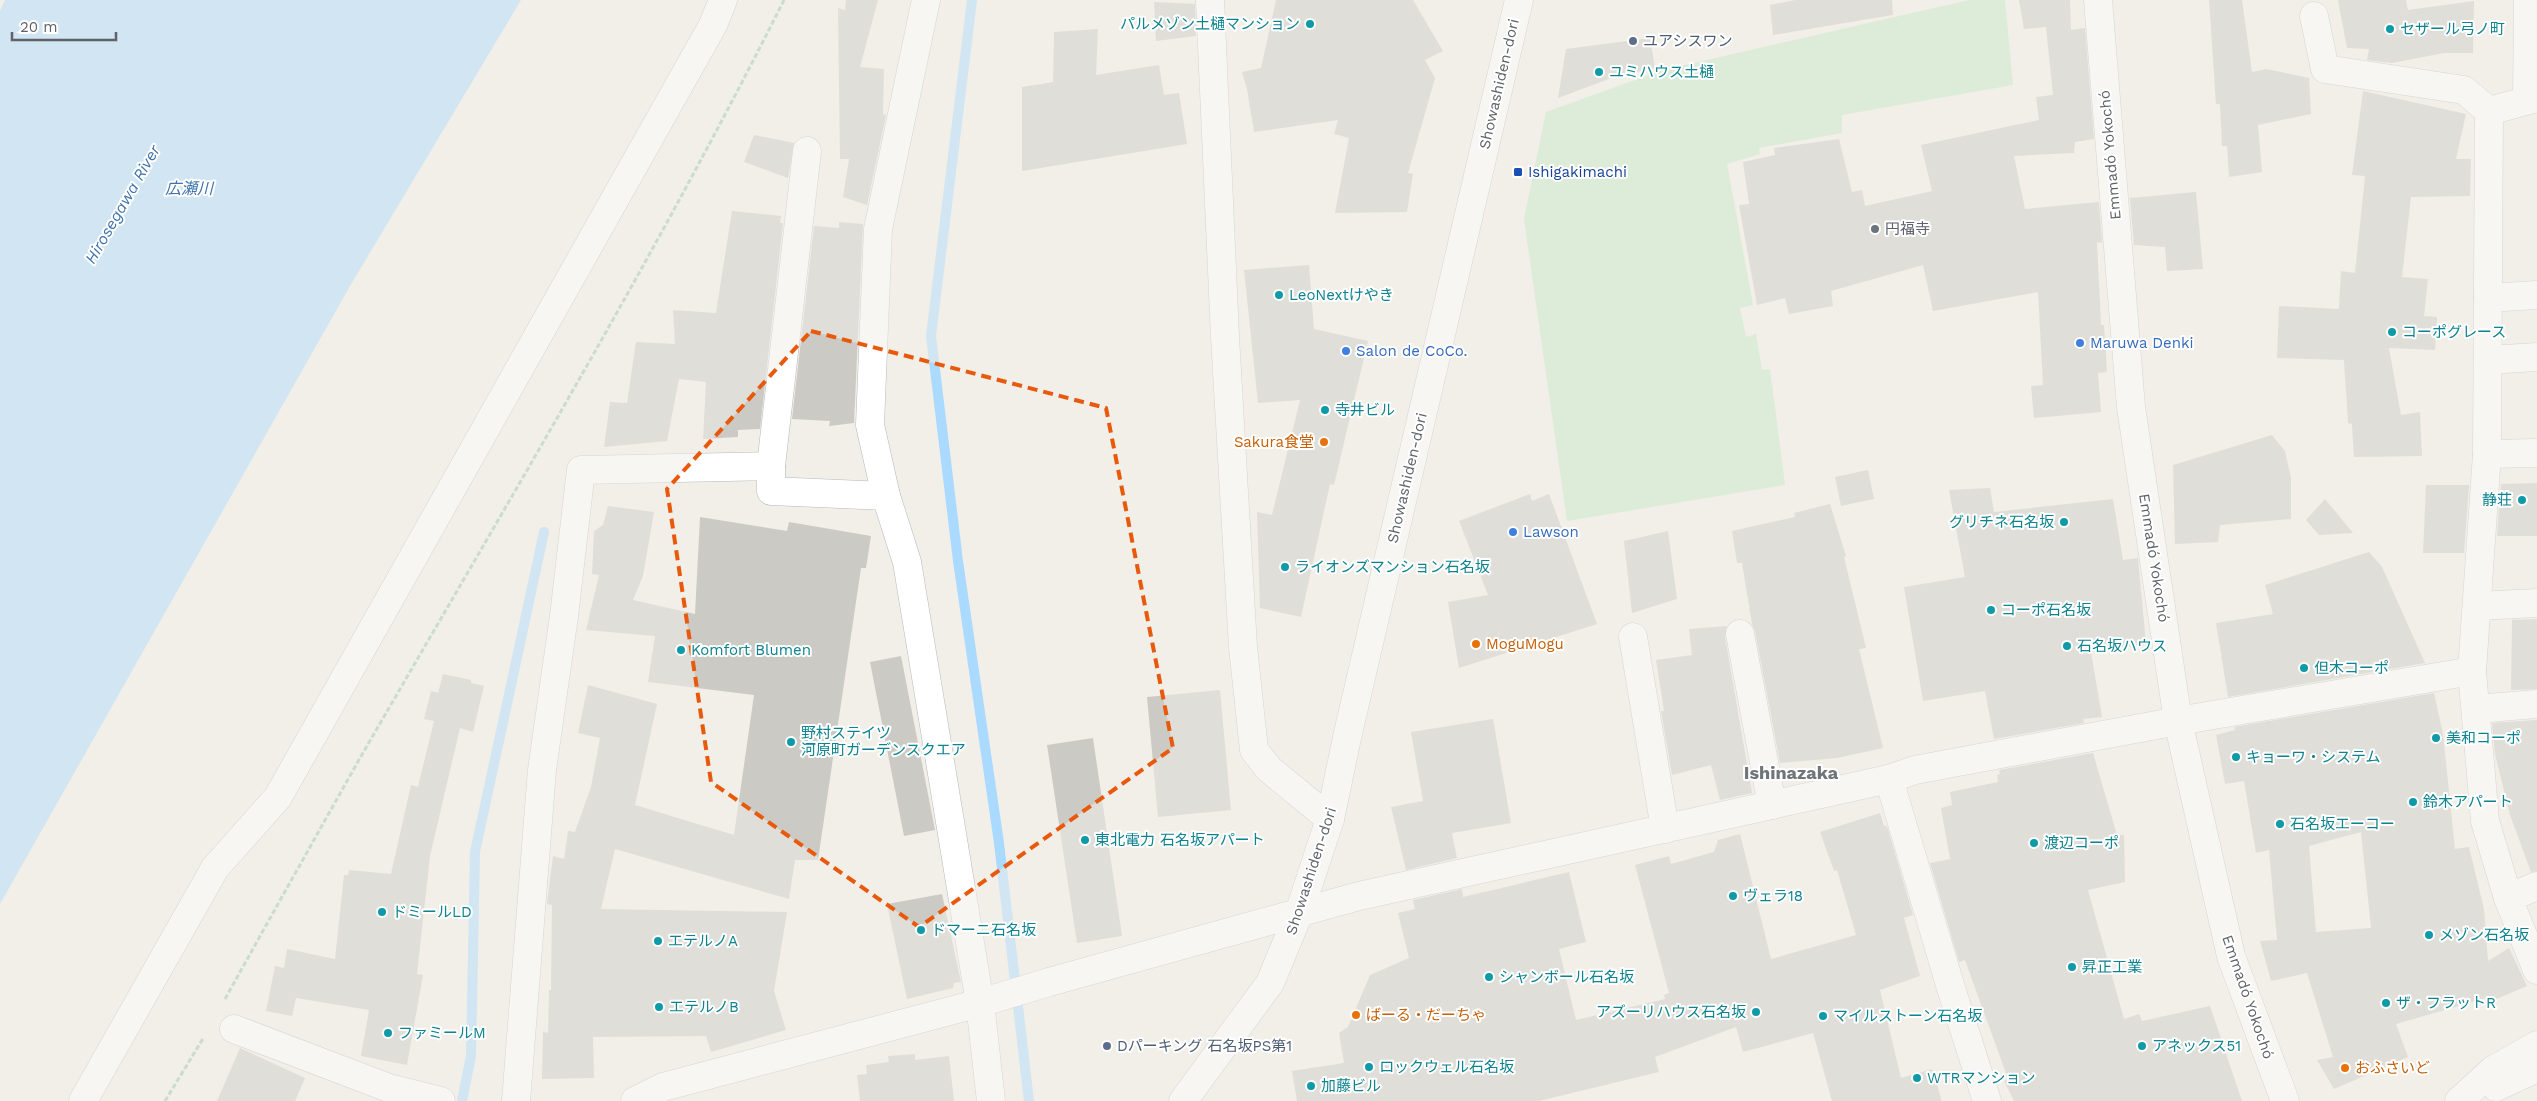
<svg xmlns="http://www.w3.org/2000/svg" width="2537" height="1101" font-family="'Work Sans','Noto Sans JP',sans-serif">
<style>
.green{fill:#c5e8c5}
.water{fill:#aadaff}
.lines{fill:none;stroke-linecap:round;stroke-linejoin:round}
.stream{stroke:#aadaff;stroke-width:10}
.building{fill:#cccac5;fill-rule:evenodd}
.minor-casing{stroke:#b5b8bc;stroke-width:29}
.path{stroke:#9cc7a9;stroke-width:3;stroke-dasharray:5 2.5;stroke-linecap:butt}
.minor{stroke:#fff;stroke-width:28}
.marked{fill:none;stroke:#e8590c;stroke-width:4;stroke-dasharray:10 6;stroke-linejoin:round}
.culture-dot{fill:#0f9aa8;stroke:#fff;stroke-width:2}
.service-dot{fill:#5c6f8a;stroke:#fff;stroke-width:2}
.transit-dot{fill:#1a4fb4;stroke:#fff;stroke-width:2}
.worship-dot{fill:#6b7280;stroke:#fff;stroke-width:2}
.shop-dot{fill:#3f7fe0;stroke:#fff;stroke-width:2}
.food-dot{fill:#e8710a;stroke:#fff;stroke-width:2}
.labels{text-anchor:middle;stroke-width:4;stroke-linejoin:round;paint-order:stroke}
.culture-label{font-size:15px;fill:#0d838f;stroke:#fff;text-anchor:start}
.service-label{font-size:15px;fill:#4e5e75;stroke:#fff;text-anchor:start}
.street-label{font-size:15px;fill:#5f6368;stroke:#fff}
.transit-label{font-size:15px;fill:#164399;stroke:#fff;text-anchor:start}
.worship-label{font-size:15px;fill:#5b616d;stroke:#fff;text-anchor:start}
.shop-label{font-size:15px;fill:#366cbe;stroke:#fff;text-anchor:start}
.food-label{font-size:15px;fill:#c56008;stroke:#fff;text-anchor:start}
.water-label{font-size:16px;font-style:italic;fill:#4174aa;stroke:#fff}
.quarter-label{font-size:18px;font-weight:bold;fill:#70757a;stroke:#fff}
</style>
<rect width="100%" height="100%" fill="#f1efe8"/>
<path class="green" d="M1969,0H2005L2013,85L1842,115V133L1759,148L1760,154L1727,164L1753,305L1740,308L1746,337L1756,334L1762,370L1770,369L1785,485L1567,521L1524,219L1546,112L1663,70Z"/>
<path class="water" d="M5,0H521L350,286L0,904V11Z"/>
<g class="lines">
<g class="stream">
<path d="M972,0L931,336L958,561L999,843L1029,1101"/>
<path d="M462,1101L471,1056L475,852L544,532"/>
</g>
</g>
<g class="building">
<path d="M846,0H878L860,67L884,69L883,114L886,115L867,205L843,197L849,159H840L838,8L845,10Z"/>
<path d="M1276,0H1413L1443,51L1425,60L1435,78L1408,173L1413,174L1407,212L1335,213L1349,138L1334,134L1338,120L1254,132L1247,89L1242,72L1261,68Z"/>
<path d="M1795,0H1892L1893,15L1773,35L1770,5Z"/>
<path d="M2019,0H2070L2071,30L2085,28L2094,139L2075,142L2074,153L2014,156L2025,209L2099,202L2102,243L2097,242L2101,325H2104L2107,372L2098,373L2101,412L2034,418L2031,386L2043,385L2038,292L1933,311L1923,265L1831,291L1833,306L1789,314L1785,298L1757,305L1739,205L1749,204L1743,162L1775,155L1774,148L1839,139L1852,192L1862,190L1865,206L1932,191L1921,145L2039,120L2036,97L2053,95L2046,27L2024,29Z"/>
<path d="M2209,0H2242L2252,72L2266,69L2309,78L2311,114L2258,125L2262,172L2229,177L2227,146H2222L2220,104H2216Z"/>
<path d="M2338,0H2406L2408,10L2474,1L2473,53H2444L2392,63L2367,60L2369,49L2347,48Z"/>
<path d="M1154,2L1195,4L1196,36L1156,41Z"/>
<path d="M1098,29L1096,75L1159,65L1164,95L1179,93L1187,144L1022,171V87L1053,82L1054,32Z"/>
<path d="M1650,38L1655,68L1614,77L1558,98L1566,49Z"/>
<path d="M2363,91L2466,114L2456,159H2471L2470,196L2411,197L2402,277L2428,279L2424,316L2437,317L2435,350L2389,348L2401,415L2420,412L2422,456L2354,457L2352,424L2348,423L2344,360L2277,358L2279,306L2339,309L2341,271L2355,273L2365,176L2352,175Z"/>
<path d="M754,135L794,143L788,178L744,162Z"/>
<path d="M2196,192L2203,269L2167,271L2165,247L2134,245L2130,198Z"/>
<path d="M732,211L781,216L780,223H783L760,429L738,430V437L703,439L706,382L679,379L667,441L604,447L610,402L627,403L636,342L675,344L673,310L716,313Z"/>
<path d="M839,222L863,224L854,423L829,426L830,421L792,419L814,226L839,228Z"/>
<path d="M1309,265L1314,329L1368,341L1334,485L1330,484L1301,617L1260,608L1257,512L1272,515L1300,400L1258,403L1244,270Z"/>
<path d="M2272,435L2285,451L2291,478V519L2220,525L2218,542L2175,544L2173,465Z"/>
<path d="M1868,470L1874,499L1841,506L1835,477Z"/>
<path d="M2537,483V536H2497L2501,484Z"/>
<path d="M2426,485H2469L2464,553H2423Z"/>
<path d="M1990,488L1994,512L2113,499L2123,560L2138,558L2146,644L2091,652L2102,717L2083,719L2084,723L1994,739L1985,691L1923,701L1904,587L1965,577L1949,490Z"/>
<path d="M1530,494L1532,501L1549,494L1597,624L1459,668L1448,602L1488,595L1459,521Z"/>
<path d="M2325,499L2353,533L2319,535L2306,520Z"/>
<path d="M1830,504L1846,556L1844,557L1866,648L1859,649L1883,748L1837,758L1780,763L1755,631L1752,624L1742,563H1737L1732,531L1795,517L1794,513Z"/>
<path d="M608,506L654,512L643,576L633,600L695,614L700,517L787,531L789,522L871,536L866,568H861L818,860H795L789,899L615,849L601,909L787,912L774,991L786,1030L711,1052L706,1036L593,1037L594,1078L542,1079L543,1032L548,1033L549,990H551L552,905L547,904L553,856L564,859L568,831L575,832L591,787L600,738L578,733L588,685L657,704L635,805L734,835L754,695L648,682L655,636L586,630L599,575L592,574L594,531L603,525Z"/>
<path d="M1668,531L1677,599L1632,613L1624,541Z"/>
<path d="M2369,552L2382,567L2425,663L2228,697L2216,623L2273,614L2265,585Z"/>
<path d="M2537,619V689L2511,690L2512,620Z"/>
<path d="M1727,626L1725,637L1752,793L1720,800L1711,765L1672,775L1661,711H1664L1656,660L1692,655L1689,629Z"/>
<path d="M901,656L935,830L904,836L870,662Z"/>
<path d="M443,674L471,680V683L484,686L473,732L460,728L430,856L417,974L423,975L407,1065L361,1056L369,1010L296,998L292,1016L266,1011L275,966L284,968L287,949L335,959L344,875H348L349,870L391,874L411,785L418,787L434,721L424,719L431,691L438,693Z"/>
<path d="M1220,690L1231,810L1158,817L1147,697Z"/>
<path d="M2434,693L2443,734L2455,849L2469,847L2484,909L2488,961L2509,948L2527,986L2492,1001L2490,997L2396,1024L2408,1057L2334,1089L2317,1060L2333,1057L2307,973L2271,981L2260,941L2277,940L2269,850L2256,853L2244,781L2225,784L2216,735L2235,730L2234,727ZM2361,832L2371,928L2316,932L2309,846Z"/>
<path d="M1493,719L1511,823L1452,833L1457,858L1406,870L1391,807L1423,801L1411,732Z"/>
<path d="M2537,720V871L2531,872L2510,815L2495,754L2492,723Z"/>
<path d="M1093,738L1122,936L1077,943L1047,745Z"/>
<path d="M2093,753L2117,835H2124L2125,882L2088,890L2124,1019L2139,1014L2142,1021L2210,1006L2242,1101H2014L2004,1081L2008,1079L1965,960L1959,962L1930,863L1950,859L1941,808L1952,805L1950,792L1998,782L1997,775L2000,774L1999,770Z"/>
<path d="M1880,813L1884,826H1887L1913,915L1904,918L1920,976L1880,990L1901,1078L1932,1069L1942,1101H1832L1813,1033L1743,1052L1736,1027L1655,1057L1659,1072L1539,1101H1297L1292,1071L1344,1063L1339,1033L1348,1027L1370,975L1409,958L1398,913L1415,909L1413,900L1462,889L1463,897L1569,872L1586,942L1559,949L1576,1020L1665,999L1664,995L1669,993L1635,865L1669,856L1671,864L1714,852L1718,840L1740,834L1771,959L1856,935L1837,870L1834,871L1820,832Z"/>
<path d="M942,894L961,982L954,983L953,988L907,999L887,904Z"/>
<path d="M240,1048L305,1078L295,1101H217Z"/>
<path d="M915,1054V1060L949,1056L954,1101H860L857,1075L867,1074L866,1065L889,1062L888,1056Z"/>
</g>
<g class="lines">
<g class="minor-casing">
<g id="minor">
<path d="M926,0L878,229L870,425L886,496L907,562L980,1003L991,1101"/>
<path d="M1210,0L1225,337L1243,647L1254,750L1269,769L1330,819"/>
<path d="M2098,0L2131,407L2178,721L2231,956L2285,1101"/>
<path d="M2314,16L2325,69L2464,90L2489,111"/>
<path d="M2537,98L2489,111L2487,454L2472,671L2485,821L2508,898L2537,970"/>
<path d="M2527,100L2528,0"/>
<path d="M2488,298L2537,295"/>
<path d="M2488,360L2537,357"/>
<path d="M2487,454L2537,453"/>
<path d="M771,466L807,151"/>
<path d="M2477,606L2537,603"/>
<path d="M1740,634L1772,805"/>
<path d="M1633,637L1665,829"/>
<path d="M2476,709L2537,704"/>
<path d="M1889,779L1950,985L1987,1101"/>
<path d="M2508,898L2537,886"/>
<path d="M234,1029L389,1088L441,1101"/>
<path d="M2496,1087L2537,1068"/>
<path d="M83,1101L215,868L278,797L713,25L723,0"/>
<path d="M516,1101L542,770L564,616L581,470L771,466V491L886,496"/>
<path d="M635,1101L663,1087L980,1003L1049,982L1359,896L1889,779L1915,770L2178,721L2472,671"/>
<path d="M1183,1101L1270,983L1299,913L1330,819L1348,733L1519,0"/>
<path d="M2459,1101L2493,1070L2537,1045"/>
</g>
</g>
<g class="path">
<path d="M225,999C270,918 315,838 360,758C505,507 654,259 784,0"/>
<path d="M165,1101L204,1037"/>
</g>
<use href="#minor" class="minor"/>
</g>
<path d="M0 0H2537V1101H0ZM811,331L1106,408L1173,748L919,927L711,782L667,489Z" fill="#f1efe8" fill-opacity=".55" fill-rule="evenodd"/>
<path class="marked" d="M811,331L1106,408L1173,748L919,927L711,782L667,489Z"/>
<g class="culture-dot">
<circle cx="1310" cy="24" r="5"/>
<circle cx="2390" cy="29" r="5"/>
<circle cx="1599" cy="72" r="5"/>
<circle cx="1279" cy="295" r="5"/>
<circle cx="2392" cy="332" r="5"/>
<circle cx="1325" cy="410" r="5"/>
<circle cx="2522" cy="500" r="5"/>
<circle cx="2064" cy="522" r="5"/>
<circle cx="1285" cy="567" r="5"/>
<circle cx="1991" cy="610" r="5"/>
<circle cx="2067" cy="646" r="5"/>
<circle cx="681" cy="650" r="5"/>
<circle cx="2304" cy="668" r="5"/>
<circle cx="2436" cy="738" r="5"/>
<circle cx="791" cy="742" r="5"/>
<circle cx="2236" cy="757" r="5"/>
<circle cx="2413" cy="802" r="5"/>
<circle cx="2280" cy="824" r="5"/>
<circle cx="1085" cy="840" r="5"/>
<circle cx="2034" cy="843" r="5"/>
<circle cx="1733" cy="896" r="5"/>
<circle cx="382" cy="912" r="5"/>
<circle cx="921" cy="930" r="5"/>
<circle cx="2429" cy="935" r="5"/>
<circle cx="658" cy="941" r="5"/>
<circle cx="2072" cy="967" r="5"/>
<circle cx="1489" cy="977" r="5"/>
<circle cx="2386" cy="1003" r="5"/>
<circle cx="659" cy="1007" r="5"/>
<circle cx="1756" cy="1012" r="5"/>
<circle cx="1823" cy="1016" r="5"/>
<circle cx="388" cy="1033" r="5"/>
<circle cx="2142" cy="1046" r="5"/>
<circle cx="1369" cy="1067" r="5"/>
<circle cx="1917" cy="1078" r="5"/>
<circle cx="1311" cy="1086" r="5"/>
</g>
<g class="service-dot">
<circle cx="1633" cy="41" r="5"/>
<circle cx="1107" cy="1046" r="5"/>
</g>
<rect class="transit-dot" x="1513" y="167" width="10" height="10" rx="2.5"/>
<circle class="worship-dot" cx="1875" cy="229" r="5"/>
<g class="shop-dot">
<circle cx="2080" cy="343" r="5"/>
<circle cx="1346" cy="351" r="5"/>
<circle cx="1513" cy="532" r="5"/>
</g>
<g class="food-dot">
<circle cx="1324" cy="442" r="5"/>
<circle cx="1476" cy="644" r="5"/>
<circle cx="1356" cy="1015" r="5"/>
<circle cx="2345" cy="1068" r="5"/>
</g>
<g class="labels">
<g class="culture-label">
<text x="1300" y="29" text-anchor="end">パルメゾン土樋マンション</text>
<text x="2400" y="34">セザール弓ノ町</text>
<text x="1609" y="77">ユミハウス土樋</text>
<text x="1289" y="300">LeoNextけやき</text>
<text x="2402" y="337">コーポグレース</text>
<text x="1335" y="415">寺井ビル</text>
<text x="2512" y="505" text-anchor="end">静荘</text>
<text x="2054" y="527" text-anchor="end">グリチネ石名坂</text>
<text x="1295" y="572">ライオンズマンション石名坂</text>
<text x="2001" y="615">コーポ石名坂</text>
<text x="2077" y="651">石名坂ハウス</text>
<text x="691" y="655">Komfort Blumen</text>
<text x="2314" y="673">但木コーポ</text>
<text x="801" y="738">野村ステイツ<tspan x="801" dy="17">河原町ガーデンスクエア</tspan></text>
<text x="2446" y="743">美和コーポ</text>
<text x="2246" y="762">キョーワ・システム</text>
<text x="2423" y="807">鈴木アパート</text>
<text x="2290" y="829">石名坂エーコー</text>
<text x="1095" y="845">東北電力 石名坂アパート</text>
<text x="2044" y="848">渡辺コーポ</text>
<text x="1743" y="901">ヴェラ18</text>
<text x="392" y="917">ドミールLD</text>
<text x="931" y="935">ドマーニ石名坂</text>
<text x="2439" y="940">メゾン石名坂</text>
<text x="668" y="946">エテルノA</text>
<text x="2082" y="972">昇正工業</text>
<text x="1499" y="982">シャンボール石名坂</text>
<text x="2396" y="1008">ザ・フラットR</text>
<text x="669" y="1012">エテルノB</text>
<text x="1746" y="1017" text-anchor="end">アズーリハウス石名坂</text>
<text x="1833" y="1021">マイルストーン石名坂</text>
<text x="398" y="1038">ファミールM</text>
<text x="2152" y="1051">アネックス51</text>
<text x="1379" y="1072">ロックウェル石名坂</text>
<text x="1927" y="1083">WTRマンション</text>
<text x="1321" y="1091">加藤ビル</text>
</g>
<g class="service-label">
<text x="1643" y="46">ユアシスワン</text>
<text x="1117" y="1051">Dパーキング 石名坂PS第1</text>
</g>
<g class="street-label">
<text transform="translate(1499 84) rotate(-77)" y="5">Showashiden-dori</text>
<text transform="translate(2110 155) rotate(-95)" y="5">Emmadó Yokochó</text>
<text transform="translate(1407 478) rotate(-77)" y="5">Showashiden-dori</text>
<text transform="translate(2154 558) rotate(81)" y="5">Emmadó Yokochó</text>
<text transform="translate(1311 871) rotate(-72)" y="5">Showashiden-dori</text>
<text transform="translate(2248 997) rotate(71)" y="5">Emmadó Yokochó</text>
</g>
<g class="transit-label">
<text x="1528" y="177">Ishigakimachi</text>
</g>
<g class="worship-label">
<text x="1885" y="234">円福寺</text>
</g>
<g class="shop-label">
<text x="2090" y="348">Maruwa Denki</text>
<text x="1356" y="356">Salon de CoCo.</text>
<text x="1523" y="537">Lawson</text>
</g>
<g class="food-label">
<text x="1314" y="447" text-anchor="end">Sakura食堂</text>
<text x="1486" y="649">MoguMogu</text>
<text x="1366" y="1020">ばーる・だーちゃ</text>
<text x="2355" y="1073">おふさいど</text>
</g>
<g class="water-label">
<text x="189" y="194">広瀬川</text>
<text transform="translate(122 204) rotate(-60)" y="6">Hirosegawa River</text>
</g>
<g class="quarter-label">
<text x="1791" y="779">Ishinazaka</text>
</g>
</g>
<path d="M12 32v8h104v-8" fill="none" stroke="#5f6368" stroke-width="2.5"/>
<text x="20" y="32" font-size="15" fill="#5f6368" stroke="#ffffff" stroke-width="4" paint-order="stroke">20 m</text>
</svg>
